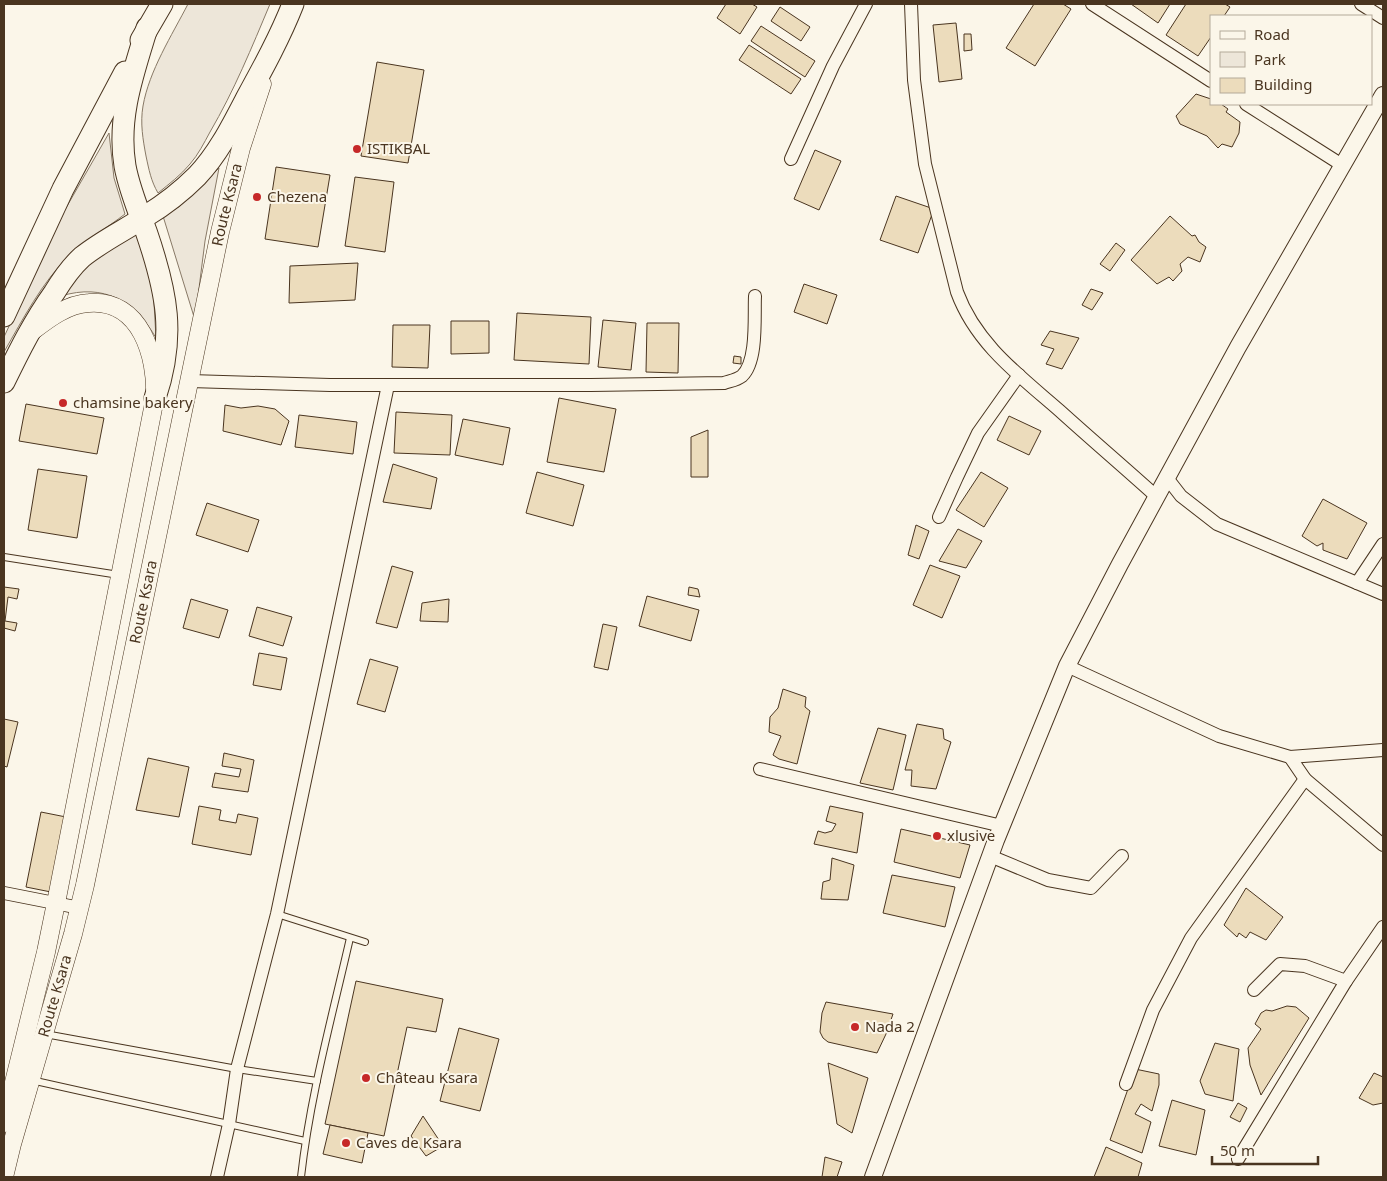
<svg xmlns="http://www.w3.org/2000/svg" width="1387" height="1181" font-family="'Noto Sans',sans-serif">
<style>
.green{fill:#ede6d9;stroke:#887966}
.building{fill:#ecdcbc;stroke:#4a3520}
.lines{fill:none;stroke-linecap:round;stroke-linejoin:round}
.service-casing{stroke:#4a3520;stroke-width:8}
.minor-casing{stroke:#4a3520;stroke-width:14}
.tertiary-casing{stroke:#4a3520;stroke-width:18}
.secondary-casing{stroke:#4a3520;stroke-width:19}
.trunk-casing{stroke:#4a3520;stroke-width:23}
.service{stroke:#fbf6e9;stroke-width:6}
.minor{stroke:#fbf6e9;stroke-width:12}
.tertiary{stroke:#fbf6e9;stroke-width:16}
.secondary{stroke:#fbf6e9;stroke-width:18}
.trunk{stroke:#fbf6e9;stroke-width:21}
.poi-dot{fill:#c62828;stroke:#fbf6e9;stroke-width:2}
.labels{text-anchor:middle;stroke-width:4;stroke-linejoin:round;paint-order:stroke}
.poi-label{font-size:15px;fill:#4a3520;stroke:#fbf6e9;text-anchor:start}
.street-label{font-size:15px;fill:#4a3520;stroke:#fbf6e9}
</style>
<rect width="100%" height="100%" fill="#fbf6e9"/>
<g class="green">
<path d="M188,4H270C252,47 234,91 210,132C204,143 198,155 190,164C181,175 169,184 158,193C151,181 149,170 146,156C143,140 140,123 143,106C149,71 172,35 188,4Z"/>
<path d="M109,133L114,178L125,214C107,228 86,240 69,256C42,282 23,319 4,352V337L55,227Z"/>
<path d="M219,168L205,241L195,320L163,216L180,206Z"/>
<path d="M135,229L152,281L154,303L156,338C135,301 104,283 61,296C72,271 113,245 135,229Z"/>
</g>
<g class="building">
<path d="M726,4H752L757,7L740,34L717,18Z"/>
<path d="M1034,4H1063L1071,9L1035,66L1006,48Z"/>
<path d="M1131,4H1170L1158,23Z"/>
<path d="M1186,4H1225L1230,7L1224,16H1211V37L1198,56L1166,35Z"/>
<path d="M780,7L810,27L801,41L771,21Z"/>
<path d="M956,23L962,79L939,82L933,25Z"/>
<path d="M761,26L815,61L805,77L751,41Z"/>
<path d="M964,34H971L972,50L964,51Z"/>
<path d="M749,45L801,79L791,94L739,60Z"/>
<path d="M377,62L424,70L408,163L361,156Z"/>
<path d="M1196,94L1211,99V104H1221L1228,109L1226,112L1240,122L1239,133L1232,147L1222,144L1218,148L1207,136L1180,124L1176,116Z"/>
<path d="M815,150L841,161L819,210L794,199Z"/>
<path d="M276,167L330,175L318,247L265,239Z"/>
<path d="M355,177L394,182L385,252L345,246Z"/>
<path d="M896,196L934,209L918,253L880,240Z"/>
<path d="M1170,216L1192,236L1195,235L1199,242L1206,247L1200,262L1188,257L1180,264L1182,271L1173,281L1169,277L1157,284L1131,260Z"/>
<path d="M1116,243L1125,250L1110,271L1100,264Z"/>
<path d="M358,263L355,300L289,303L290,266Z"/>
<path d="M804,284L837,295L827,324L794,312Z"/>
<path d="M1091,289L1103,293L1092,310L1082,305Z"/>
<path d="M517,313L591,317L589,364L514,360Z"/>
<path d="M603,320L636,323L631,370L598,367Z"/>
<path d="M451,321H489V353L451,354Z"/>
<path d="M647,323H679L678,373L646,372Z"/>
<path d="M393,325H430L428,368L392,367Z"/>
<path d="M1050,331L1079,338L1062,369L1046,364L1054,349L1041,345Z"/>
<path d="M734,356L741,357V364L733,363Z"/>
<path d="M559,398L616,409L604,472L547,462Z"/>
<path d="M26,404L104,418L97,454L19,441Z"/>
<path d="M225,405L241,408L258,406L275,409L289,421L281,445L223,431Z"/>
<path d="M396,412L452,415L450,455L394,453Z"/>
<path d="M299,415L357,422L353,454L295,447Z"/>
<path d="M1009,416L1041,431L1029,455L997,440Z"/>
<path d="M463,419L510,428L503,465L455,455Z"/>
<path d="M708,430V477H691V437Z"/>
<path d="M393,464L437,478L431,509L383,502Z"/>
<path d="M38,469L87,476L77,538L28,530Z"/>
<path d="M537,472L584,485L573,526L526,513Z"/>
<path d="M981,472L1008,488L984,527L956,510Z"/>
<path d="M1323,499L1367,523L1347,559L1323,550V543L1317,546L1302,536Z"/>
<path d="M207,503L259,520L248,552L196,535Z"/>
<path d="M916,525L929,531L919,559L908,555Z"/>
<path d="M958,529L982,541L966,568L939,561Z"/>
<path d="M930,565L960,576L942,618L913,605Z"/>
<path d="M392,566L413,572L397,628L376,623Z"/>
<path d="M4,587L19,589L17,599L8,597L5,621L17,623L15,631L4,628Z"/>
<path d="M689,587L698,589L700,597L688,595Z"/>
<path d="M647,596L699,610L691,641L639,626Z"/>
<path d="M191,599L228,610L219,638L183,628Z"/>
<path d="M449,599L448,622L420,621L422,603Z"/>
<path d="M257,607L292,617L283,646L249,636Z"/>
<path d="M603,624L617,627L608,670L594,667Z"/>
<path d="M259,653L287,658L281,690L253,685Z"/>
<path d="M370,659L398,667L385,712L357,704Z"/>
<path d="M783,689L806,697L805,707L810,711L797,764L779,759L773,755L781,736L769,732L770,717L778,708Z"/>
<path d="M4,719L18,722L7,767L4,766Z"/>
<path d="M917,724L943,729L944,739L951,742L936,789L911,786L912,770H905Z"/>
<path d="M878,728L906,735L893,790L860,783Z"/>
<path d="M224,753L254,760L248,792L212,787L215,773L239,777L241,769L222,766Z"/>
<path d="M148,758L189,767L179,817L136,810Z"/>
<path d="M199,806L221,810L219,820L236,823L238,814L258,818L251,855L192,844Z"/>
<path d="M830,806L863,813L857,853L814,844L818,831L825,833L832,831L836,824L826,821Z"/>
<path d="M41,812L71,818L56,893L26,887Z"/>
<path d="M901,829L970,845L960,878L894,862Z"/>
<path d="M832,858L854,865L848,900L821,899L823,882L830,880Z"/>
<path d="M892,875L955,887L945,927L883,913Z"/>
<path d="M1246,888L1283,917L1266,940L1250,932L1246,938L1239,933L1237,937L1224,925Z"/>
<path d="M356,981L443,999L436,1032L407,1027L384,1136L325,1124Z"/>
<path d="M826,1002L893,1014L886,1034L877,1053L828,1042L823,1038L820,1032L822,1013Z"/>
<path d="M1287,1006L1296,1007L1309,1018L1261,1095L1250,1065L1248,1048L1261,1029L1255,1024L1261,1013L1266,1010L1272,1011Z"/>
<path d="M459,1028L499,1039L480,1111L440,1101Z"/>
<path d="M1215,1043L1239,1049L1233,1101L1205,1094L1200,1081Z"/>
<path d="M828,1063L868,1078L852,1133L837,1124Z"/>
<path d="M1135,1069L1159,1074V1085L1152,1111L1141,1104L1135,1114L1151,1122L1142,1153L1110,1140Z"/>
<path d="M1374,1073L1383,1077V1103L1373,1105L1359,1098Z"/>
<path d="M1172,1100L1205,1110L1196,1155L1159,1146Z"/>
<path d="M1238,1103L1247,1108L1240,1122L1230,1117Z"/>
<path d="M423,1116L443,1146L426,1156L411,1136Z"/>
<path d="M330,1125L368,1133L362,1163L323,1154Z"/>
<path d="M1106,1147L1142,1163L1138,1177H1094Z"/>
<path d="M825,1157L842,1162L837,1177H822Z"/>
</g>
<g class="lines">
<g class="service-casing">
<g id="service">
<path d="M4,557L119,575"/>
<path d="M277,914L365,942"/>
<path d="M45,1034L237,1069L317,1081"/>
<path d="M31,1080L305,1141"/>
<path d="M301,1177C310,1096 332,1017 350,938"/>
</g>
</g>
<g class="minor-casing">
<g id="minor">
<path d="M911,4L914,80L925,164L957,292C976,344 1020,376 1060,411C1092,440 1125,468 1157,497"/>
<path d="M1092,4L1211,81"/>
<path d="M1361,4L1383,18"/>
<path d="M1246,104L1342,165"/>
<path d="M791,159L833,66L866,4"/>
<path d="M190,381L330,385H591L724,383C730,381 737,380 742,376C758,361 754,316 755,296"/>
<path d="M1167,478L1181,496L1217,524L1383,594"/>
<path d="M939,517L957,477L978,433L1019,375"/>
<path d="M1357,583L1383,544"/>
<path d="M1067,666L1219,736L1290,757L1383,750"/>
<path d="M1290,757L1305,779L1383,845"/>
<path d="M760,769L1002,826"/>
<path d="M990,856L1048,880L1091,888L1122,856"/>
<path d="M4,893L80,908"/>
<path d="M1254,990L1280,964L1305,966L1346,981L1383,927"/>
<path d="M1126,1084L1153,1010L1191,938L1305,779"/>
<path d="M1238,1159L1346,981"/>
<path d="M217,1177L229,1124L237,1069L277,914L388,385"/>
</g>
</g>
<g class="tertiary-casing">
<path id="tertiary" d="M873,1177L996,840L1067,666L1120,564L1238,347L1383,95"/>
</g>
<g class="secondary-casing">
<g id="secondary">
<path d="M4,1123L46,952L56,903L155,398C157,357 141,299 89,303C67,304 48,319 31,332"/>
<path id="s1" d="M4,1177L12,1144L73,934L85,885L220,232L241,148L262,84"/>
</g>
</g>
<g class="trunk-casing">
<g id="trunk">
<path d="M147,28C133,74 117,118 125,166C129,188 138,210 146,231C167,292 176,336 155,398"/>
<path d="M141,40L162,4"/>
<path d="M4,316L63,189L125,72"/>
<path d="M4,382C19,351 34,321 54,293C62,280 71,267 82,257C102,241 125,230 146,216C164,205 182,191 197,176C218,154 232,126 246,99C263,68 280,37 293,4"/>
</g>
</g>
<use href="#service" class="service"/>
<use href="#minor" class="minor"/>
<use href="#tertiary" class="tertiary"/>
<use href="#secondary" class="secondary"/>
<use href="#trunk" class="trunk"/>
</g>
<g class="poi-dot">
<circle cx="357" cy="149" r="5"/>
<circle cx="257" cy="197" r="5"/>
<circle cx="63" cy="403" r="5"/>
<circle cx="937" cy="836" r="5"/>
<circle cx="855" cy="1027" r="5"/>
<circle cx="366" cy="1078" r="5"/>
<circle cx="346" cy="1143" r="5"/>
</g>
<g class="labels">
<g class="poi-label">
<text x="367" y="154">ISTIKBAL</text>
<text x="267" y="202">Chezena</text>
<text x="73" y="408">chamsine bakery</text>
<text x="947" y="841">xlusive</text>
<text x="865" y="1032">Nada 2</text>
<text x="376" y="1083">Château Ksara</text>
<text x="356" y="1148">Caves de Ksara</text>
</g>
<g class="street-label">
<text dy="5" stroke="none"><textPath href="#s1" startOffset="998">Route Ksara</textPath></text>
<text dy="5" stroke="none"><textPath href="#s1" startOffset="592">Route Ksara</textPath></text>
<text dy="5" stroke="none"><textPath href="#s1" startOffset="188">Route Ksara</textPath></text>
</g>
</g>
<rect width="1387" height="1181" fill="none" stroke="#4a3520" stroke-width="10"/>
<rect x="1210" y="15" width="162" height="90" fill="#fbf6e9" stroke="#b4a999"/>
<rect x="1220" y="31" width="25" height="8" fill="#fbf6e9" stroke="#b4a999"/>
<text x="1254" y="40" font-size="15" fill="#4a3520">Road</text>
<rect x="1220" y="52" width="25" height="15" fill="#ede6d9" stroke="#b4a999"/>
<text x="1254" y="65" font-size="15" fill="#4a3520">Park</text>
<rect x="1220" y="78" width="25" height="15" fill="#ecdcbc" stroke="#b4a999"/>
<text x="1254" y="90" font-size="15" fill="#4a3520">Building</text>
<path d="M1212 1156v8h106v-8" fill="none" stroke="#4a3520" stroke-width="2.5"/>
<text x="1220" y="1156" font-size="15" fill="#4a3520" stroke="#fbf6e9" stroke-width="4" paint-order="stroke">50 m</text>
</svg>
